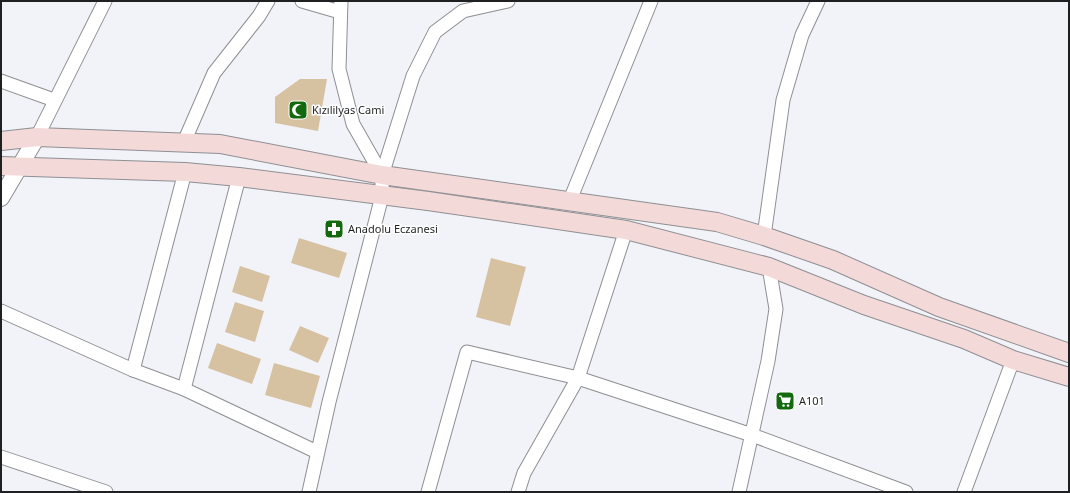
<svg xmlns="http://www.w3.org/2000/svg" width="1070" height="493" font-family="'Noto Sans',sans-serif">
<style>
.building{fill:#d6c1a1}
.lines{fill:none;stroke-linecap:round;stroke-linejoin:round}
.minor-casing{stroke:#8e8f93;stroke-width:15}
.tertiary-casing{stroke:#8e8f93;stroke-width:18}
.secondary-casing{stroke:#8e8f93;stroke-width:20}
.minor{stroke:#fff;stroke-width:13}
.tertiary{stroke:#fff;stroke-width:16}
.secondary{stroke:#f4d9d9;stroke-width:18}
.labels{text-anchor:middle;stroke-width:3;stroke-linejoin:round;paint-order:stroke}
.poi-label{font-size:11px;fill:#1f2021;stroke:#fff;text-anchor:start}
</style>
<rect width="100%" height="100%" fill="#f2f3f8"/>
<g class="building">
<path d="M300,79H327L318,131L275,123V97Z"/>
<path d="M299,238L347,253L339,278L291,263Z"/>
<path d="M491,258L526,267L510,326L476,317Z"/>
<path d="M240,266L270,276L262,302L232,292Z"/>
<path d="M235,302L264,311L255,342L225,332Z"/>
<path d="M300,326L329,338L318,363L289,350Z"/>
<path d="M217,343L261,359L252,384L208,368Z"/>
<path d="M274,363L320,376L311,408L265,395Z"/>
</g>
<g class="lines">
<g class="minor-casing">
<g id="minor">
<path d="M302,1L340,12"/>
<path d="M341,1L339,69L353,124L382,175"/>
<path d="M1,81L54,100"/>
<path d="M37,137L105,1"/>
<path d="M184,142L214,73L259,16L268,1"/>
<path d="M570,200L651,1"/>
<path d="M764,236L783,100L802,35L818,1"/>
<path d="M1,311L133,370L184,389L317,452"/>
<path d="M133,370L185,172"/>
<path d="M184,389L239,177"/>
<path d="M1,457L106,492"/>
<path d="M309,492L329,402L382,196V175L413,76L435,32L463,11L508,1"/>
<path d="M428,492L467,352L578,378L752,435L906,492"/>
<path d="M518,492L524,473L578,378L626,230"/>
<path d="M739,492L768,361L776,309L769,267"/>
<path d="M964,492L1013,360"/>
</g>
</g>
<g class="tertiary-casing">
<path id="tertiary" d="M1,198L37,137"/>
</g>
<g class="secondary-casing">
<g id="secondary">
<path d="M1,141L37,137L220,144L382,175L717,222L764,236L833,260L939,307L1069,353"/>
<path d="M1,166L185,172L239,177L428,201L626,230L769,267L864,305L964,339L1013,360L1069,377"/>
</g>
</g>
<use href="#minor" class="minor"/>
<use href="#tertiary" class="tertiary"/>
<use href="#secondary" class="secondary"/>
</g>
<defs>
<g id="mosque-square" transform="scale(1)"><rect x="-9" y="-9" width="18" height="18" rx="4" fill="#13690e" stroke="#fff"/><path d="M3.5-4.9A6 6 0 1 0 3.5 4.9A5 5 0 1 1 3.5-4.9Z" fill="#fff"/></g>
<g id="pharmacy-square" transform="scale(1)"><rect x="-9" y="-9" width="18" height="18" rx="4" fill="#13690e" stroke="#fff"/><path d="M-2-6h4v4h4v4h-4v4h-4v-4h-4v-4h4Z" fill="#fff"/></g>
<g id="supermarket-square" transform="scale(1)"><rect x="-9" y="-9" width="18" height="18" rx="4" fill="#13690e" stroke="#fff"/><path d="M-6-5.5h2.5l.6 2H6L4.5 2H-2.5L-4.4-4H-6ZM-1.5 3.2a1.3 1.3 0 1 0 .1 0ZM3 3.2a1.3 1.3 0 1 0 .1 0Z" fill="#fff"/></g>
</defs>
<g fill-rule="evenodd">
<use href="#mosque-square" x="298" y="110"/>
<use href="#pharmacy-square" x="334" y="229"/>
<use href="#supermarket-square" x="785" y="401"/>
</g>
<g class="labels">
<g class="poi-label">
<text x="312" y="114">Kızılilyas Cami</text>
<text x="348" y="233">Anadolu Eczanesi</text>
<text x="799" y="405">A101</text>
</g>
</g>
<rect width="1070" height="493" fill="none" stroke="#1f2021" stroke-width="4"/>
</svg>
